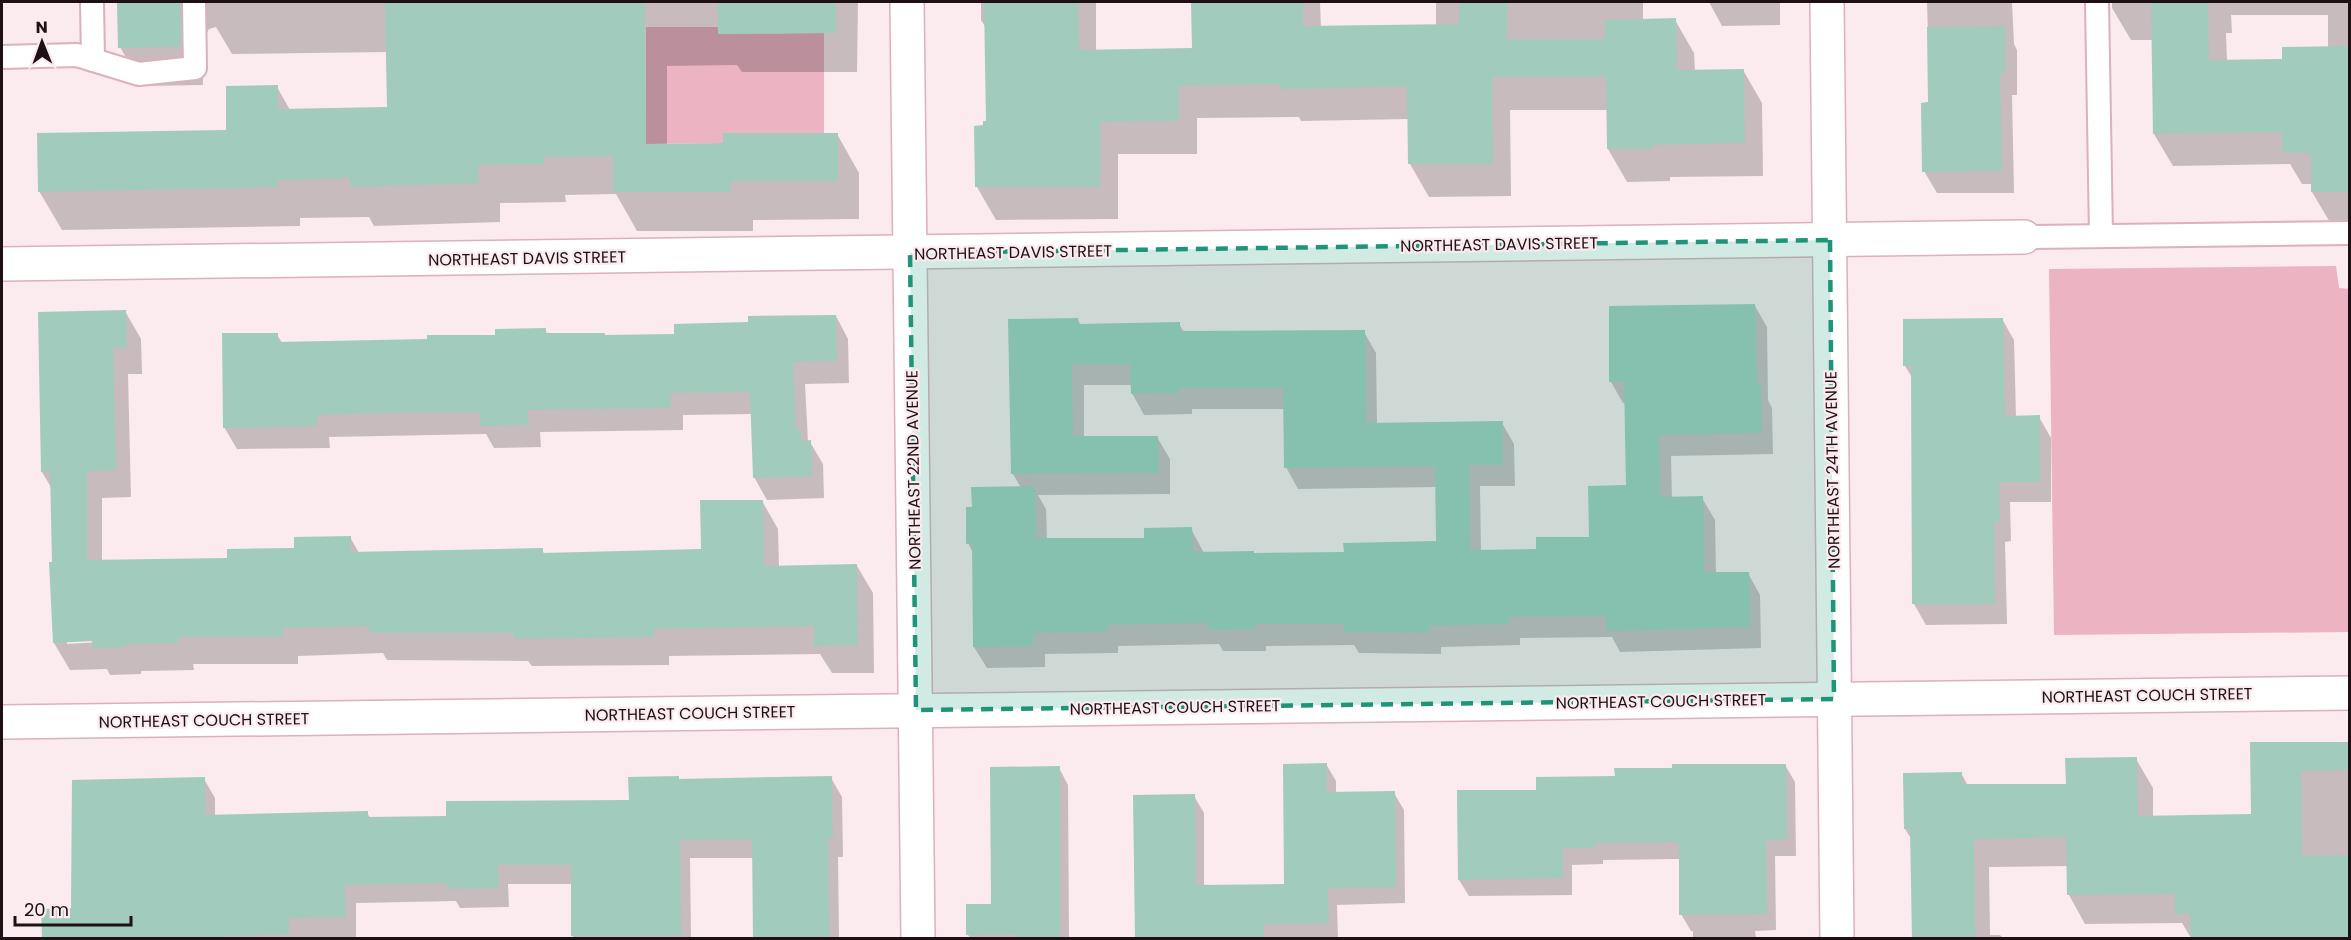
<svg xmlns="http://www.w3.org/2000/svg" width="2351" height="940" font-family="Poppins,sans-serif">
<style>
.green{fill:#ecb3c3}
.shadow{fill:#0003;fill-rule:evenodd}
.building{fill:#a1cbbc}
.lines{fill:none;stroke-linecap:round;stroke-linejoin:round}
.service-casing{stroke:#dab1bc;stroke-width:26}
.minor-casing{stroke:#dab1bc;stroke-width:36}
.service{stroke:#fff;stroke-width:22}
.minor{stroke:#fff;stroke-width:33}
.marked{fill:#209478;fill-opacity:0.2;stroke:#209478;stroke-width:4.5;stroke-dasharray:12 8;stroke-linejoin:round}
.labels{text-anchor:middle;stroke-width:4.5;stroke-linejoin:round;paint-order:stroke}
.street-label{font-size:16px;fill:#1f1015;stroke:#fbeaee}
</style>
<rect width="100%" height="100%" fill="#fbeaee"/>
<g class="green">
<path d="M646,27H718V34L824,33V133H723V143L646,144Z"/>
<path d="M2336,266L2339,288L2350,289L2349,632L2054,635L2049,269Z"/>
</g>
<g class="shadow">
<path d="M119,2H858L857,72H742L737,65L667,66V145H724L837,134L859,173V219L753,220V231H637L616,194L565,195L566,202L500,203V222L374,226L369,217L300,218V226L62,230L39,191L228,132L277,87L290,110L388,108L387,52L232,54L216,27L209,29L202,41L203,85L142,86L120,47Z"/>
<path d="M981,2H1096V51L1194,50L1193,2H1320L1321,28L1436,26V2H1643V21L1675,20L1694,53L1695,71L1743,70L1762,103L1763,176L1670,177V181L1627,182L1608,149V110H1510L1511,196L1429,197L1410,164L1409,119L1301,121L1299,117L1197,118V154H1118V219L996,220L977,187L976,127H984L987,122L986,28L981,20Z"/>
<path d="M1709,2H1780V25L1722,26Z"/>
<path d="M1927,2H2012L2014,44L2017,50V95H2012L2014,193H1937L1924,171L1930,104Z"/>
<path d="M2112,2H2350V224H2331L2312,192V184H2302L2290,164L2173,166L2154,134L2153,40H2131L2112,8ZM2231,15H2328V48L2283,60L2227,61L2226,33H2232Z"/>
<path d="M1755,306L1767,327L1768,400L1772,408L1773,454L1671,456L1672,499L1702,498L1715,520L1716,574L1748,573L1760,595L1761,648L1620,652L1612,637L1520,638V645L1441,647V654L1359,653L1354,645L1266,646V651H1223L1219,644L1118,646V653L1045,654V667L987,668L974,647L973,553L968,543L973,508L1021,488L1013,474L1078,320L1081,326L1179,324L1184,332H1364L1376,353L1377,424L1502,423L1514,444L1515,486H1480L1481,551H1537L1591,538L1627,486L1626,403H1623L1611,382ZM1084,385H1132V393L1144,415L1192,414V409H1285L1286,467L1298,489L1436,487L1437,543L1345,553L1254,555L1204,553L1191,529L1146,539L1047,540L1046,509L1038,495L1170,494V459L1157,437L1084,438Z"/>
<path d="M125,311L141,339L142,374H128L131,497L102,498V561L229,560L296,550L350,537L359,553L542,550L545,555L703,550L762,501L778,529L779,567L857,566L873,593L874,673H832L820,654L669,656V665L532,666L528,661L387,660L383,653L298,656V664H193L194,670L141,671V674L110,675L107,669L70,670L54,643L52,489L42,472ZM100,639V642L67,644V641Z"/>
<path d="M836,316L848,339L849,383L805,384L808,442H810L823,464L824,498L767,500L754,477L752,414L683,415V430L540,432L541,447L494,448L486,434L329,437L330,448L237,449L224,427L277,335L283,344L428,341L497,336L545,329L548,335H676L750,324Z"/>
<path d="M2002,319L2014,340L2016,417H2039L2051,438V502H2010L2011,541L2005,542L2007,624L1926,625L1914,604L1913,379L1905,366Z"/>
<path d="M2350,743V938H2191L2182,923L2085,924L2069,895L2068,866L1989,867L1990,935H2000L2003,938H1913L1912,840L1905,829L1961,773L1968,786L2067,785L2136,759L2153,788V817L2252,815L2251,744Z"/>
<path d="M1326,764L1336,781V793H1394L1404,810L1405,903L1337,905L1338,938H1100H1137L1194,796L1204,813V886H1285Z"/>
<path d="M1785,765L1795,782L1796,856H1775L1776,930L1755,931L1756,938H1693V931H1691L1681,914L1680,859L1603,860V864L1572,865V895L1469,896L1459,880L1537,791L1616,777Z"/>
<path d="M1059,768L1068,785L1069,938H970L968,935L992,905Z"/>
<path d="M831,778L842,797L843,857H838L839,938H754V858H690L691,938H574L572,935V884H508L509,907L460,908L456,901L356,903V938H43L204,779L215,798V817L367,813L371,819L448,817L630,801L680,780Z"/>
</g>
<g class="building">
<path d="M117,2H181V47L118,48Z"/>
<path d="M385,2H645L646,144L723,143V133H838V181H731V192H613V156L544,157V164L478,165L479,183L350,187V178L278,180V187L38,192L37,133L226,130V86L278,85V109L387,107Z"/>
<path d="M717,2H836V33L718,34Z"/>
<path d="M984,2H1078L1079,50L1192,48L1191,2H1303V26L1459,24V2H1507V39H1605V20L1676,18L1677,70L1744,69L1745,143L1652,145V149H1607L1606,77H1492L1493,164H1408L1407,86L1281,89V84L1179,86V121L1100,122V187H975L974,126L983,125V121H986Z"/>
<path d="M2151,2H2208L2209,60L2282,59V47L2349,46V192H2311V153L2282,152V132L2153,134Z"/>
<path d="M2005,26V73H2000L2002,171L1922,172L1921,103L1928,102L1927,27Z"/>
<path d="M1755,304L1757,385H1761L1762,433L1659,435L1660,497L1703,496L1704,572H1749L1750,627L1607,631L1606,616L1508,617L1509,624L1429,626V633L1345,632L1344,624H1255V629L1209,630V623L1107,625V632L1033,633V646L973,647L972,543L966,544V507H972L971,487L1035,486L1036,538H1144V528L1192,527L1193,552L1254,551V553L1344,552L1343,543L1436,541L1435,466L1284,468L1283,388H1180V393L1131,394L1130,364H1072L1073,436H1158L1159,473L1011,474L1008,319L1078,318L1079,324L1180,322V331L1365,330L1366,423L1503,421V465H1469L1470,550L1536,549V537H1589L1588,486L1626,485L1624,382H1609V306Z"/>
<path d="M126,310L127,347H113L116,470L87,471V560L227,558V549L294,548V537L351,536V552L543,548V553L701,549L700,500H763L764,566L857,564L858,645L814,646V626L654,629V637L514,639V633H370L369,626L282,628L283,637H178V643L126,644V647L93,648L92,641L53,643L49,562H52L50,472H41L38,312Z"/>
<path d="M836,315L837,361L793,362L796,430H801V441L811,440L812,476L753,478L750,392L671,393V408L528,410L529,425L480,426V412H412L317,415V426L223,428L222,333H278V342L427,339V335H495V329L546,328V333H605V335L674,334V324L748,322V316Z"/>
<path d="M2003,318L2005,416L2040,415V482H1999L2000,521H1994L1995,604H1912L1911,366H1903V319Z"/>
<path d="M2250,742H2349V770L2301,771L2302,856L2349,855V939H2191L2190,914H2175V894L2067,895L2066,837L1974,839L1975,939H1912L1910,829H1904L1903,773L1962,772V784H2066L2065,758L2137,757L2138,816L2251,814Z"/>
<path d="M1327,763V792L1395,791L1396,887L1328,888L1329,923L1264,924V939H1135L1133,795L1195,794L1196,885L1284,884L1283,764Z"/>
<path d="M1672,764H1786L1787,839L1766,840L1767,914L1679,915V842L1594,843V848H1563V878L1458,880L1457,790H1536V777L1615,776L1614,768H1672Z"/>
<path d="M1060,766V939H1017V934L966,935V904H991L990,767Z"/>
<path d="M679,776V779L832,776L833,838H828L829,937H753L752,839L680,840L681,935L571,936V865H498L499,888L447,889V883L345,885L346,917L289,918V934L222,936V939H42L41,909L71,908L72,780L205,777V815L368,811V817L446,816V801L629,800L628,777Z"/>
</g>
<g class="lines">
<g class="service-casing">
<g id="service">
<path d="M92,2L93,60"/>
<path d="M2097,2L2101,236"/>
<path d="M2,57L77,55L139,74L195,68L194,2"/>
<path d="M2024,237L2350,233"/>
</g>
</g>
<g class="minor-casing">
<g id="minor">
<path d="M907,2L918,938"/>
<path d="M1827,2L1837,938"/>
<path d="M2,264L2024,237"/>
<path d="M2,722L2350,693"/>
</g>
</g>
<use href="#service" class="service"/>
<use href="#minor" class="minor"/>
</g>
<path class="marked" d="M1830,240L1834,699L916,710L910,253Z"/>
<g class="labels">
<g class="street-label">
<text transform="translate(1499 244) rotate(-1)" y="6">NORTHEAST DAVIS STREET</text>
<text transform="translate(1013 252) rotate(-1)" y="6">NORTHEAST DAVIS STREET</text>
<text transform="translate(527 258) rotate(-1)" y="6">NORTHEAST DAVIS STREET</text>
<text transform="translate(913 470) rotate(-91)" y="6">NORTHEAST 22ND AVENUE</text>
<text transform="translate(1832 470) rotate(-91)" y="6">NORTHEAST 24TH AVENUE</text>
<text transform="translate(2147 695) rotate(-1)" y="6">NORTHEAST COUCH STREET</text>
<text transform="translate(1661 701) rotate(-1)" y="6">NORTHEAST COUCH STREET</text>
<text transform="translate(1175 707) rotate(-1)" y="6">NORTHEAST COUCH STREET</text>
<text transform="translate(690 713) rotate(-1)" y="6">NORTHEAST COUCH STREET</text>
<text transform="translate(204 720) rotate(-1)" y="6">NORTHEAST COUCH STREET</text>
</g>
</g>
<rect width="2351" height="940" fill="none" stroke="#1f1015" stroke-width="6"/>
<g transform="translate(42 42) rotate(359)" stroke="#fbeaee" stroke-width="4.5" paint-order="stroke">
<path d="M0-4.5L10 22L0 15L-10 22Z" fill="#1f1015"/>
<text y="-9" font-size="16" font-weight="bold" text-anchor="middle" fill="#1f1015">N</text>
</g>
<path d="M15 916v9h116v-9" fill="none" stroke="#1f1015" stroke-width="3"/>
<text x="24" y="916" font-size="18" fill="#1f1015" stroke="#fbeaee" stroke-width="4.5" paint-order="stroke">20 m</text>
</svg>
